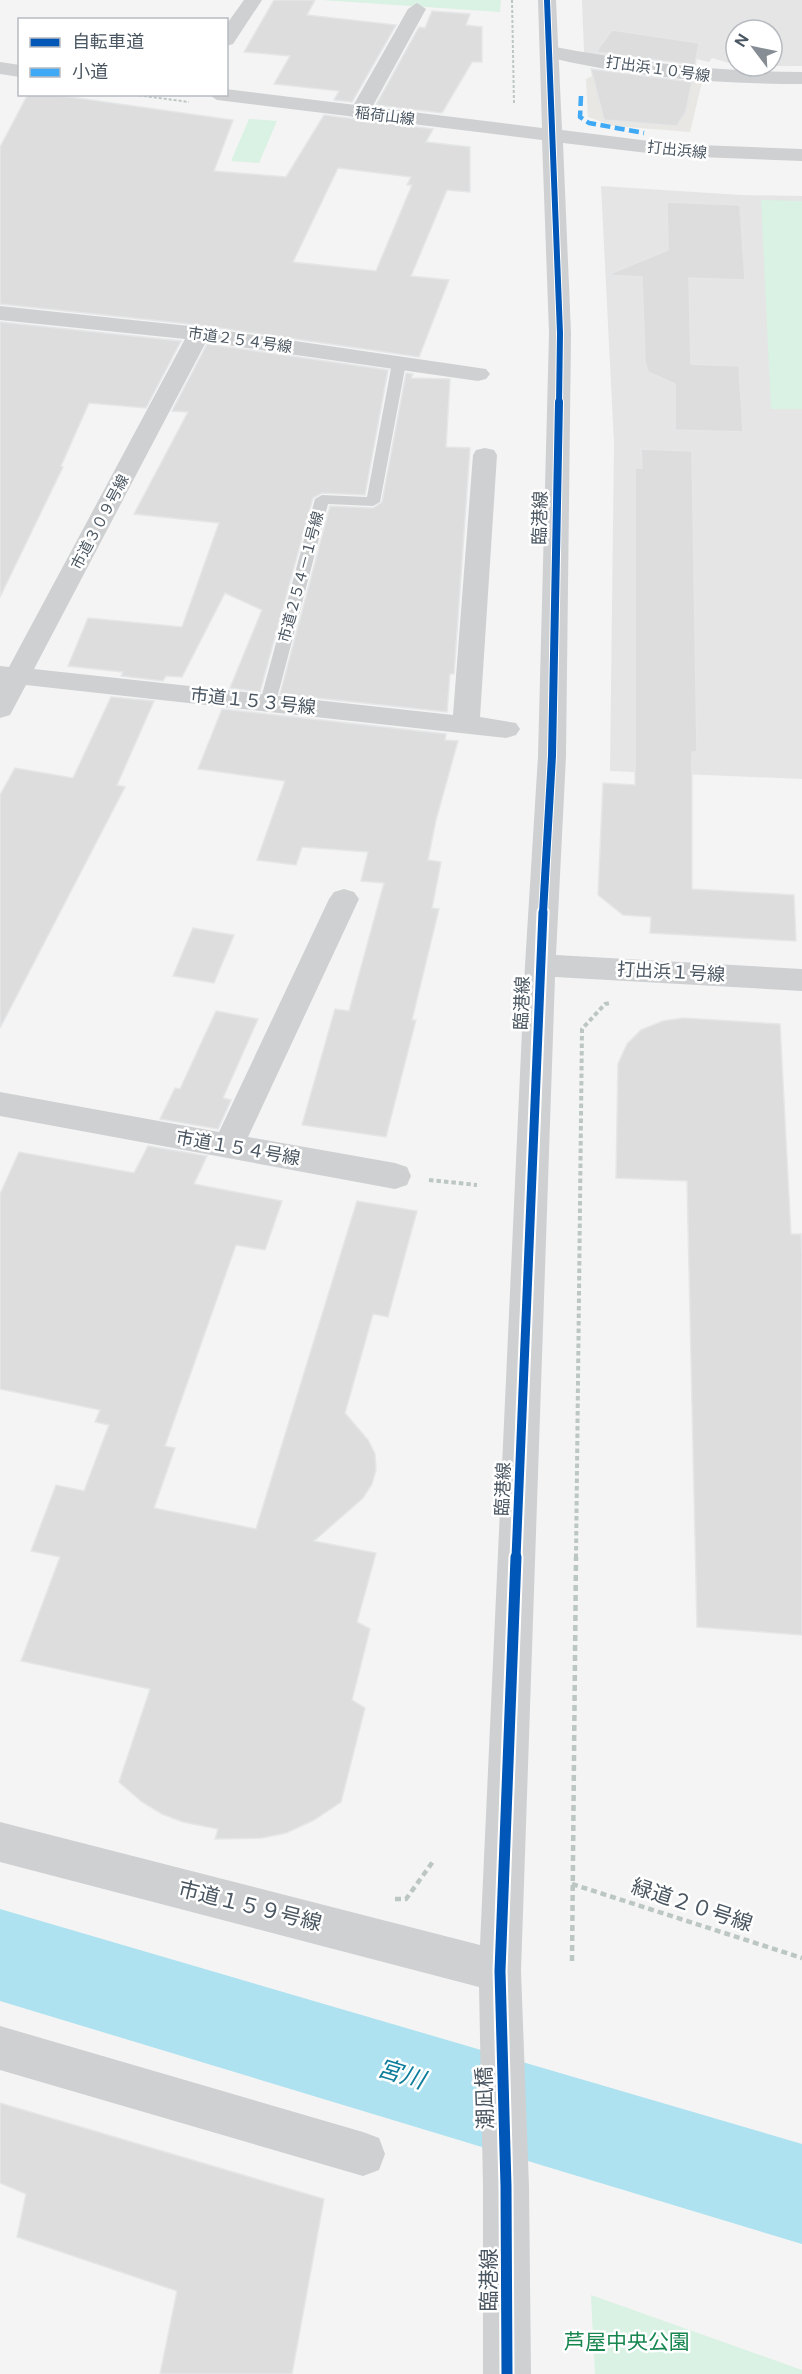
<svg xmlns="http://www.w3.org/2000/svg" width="802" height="2374" font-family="'DM Sans','Noto Sans JP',sans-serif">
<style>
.commercial{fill:#e8e7e3}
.education{fill:#e6e5e6}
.green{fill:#d9f2e3}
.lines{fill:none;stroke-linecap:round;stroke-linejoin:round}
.river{fill:#aee2f0;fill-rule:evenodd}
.building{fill:#ddddde;stroke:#e5e6e7;stroke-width:1.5;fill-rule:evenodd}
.path-far2{stroke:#bcc7c4;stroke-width:2;stroke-dasharray:3 2;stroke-linecap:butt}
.path-far1{stroke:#bcc7c4;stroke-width:4;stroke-dasharray:4.5 3;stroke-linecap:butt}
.path{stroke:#bcc7c4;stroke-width:4.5;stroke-dasharray:6 4;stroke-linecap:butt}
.service{fill:#ced0d2;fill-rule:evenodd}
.minor{fill:#ced0d2;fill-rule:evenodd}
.tertiary{fill:#ced0d2;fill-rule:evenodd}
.quiet{stroke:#3fa9f5;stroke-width:4.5;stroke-dasharray:10 4.5;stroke-linecap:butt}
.cycleway-far3-casing{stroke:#fff;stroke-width:8}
.cycleway-far2-casing{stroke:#fff;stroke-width:10}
.cycleway-far1-casing{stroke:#fff;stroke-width:13}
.cycleway-casing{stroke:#fff;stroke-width:15}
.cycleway-far3{stroke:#0057b8;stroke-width:6}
.cycleway-far2{stroke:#0057b8;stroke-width:8}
.cycleway-far1{stroke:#0057b8;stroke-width:9}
.cycleway{stroke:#0057b8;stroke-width:11}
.labels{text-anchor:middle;stroke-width:5;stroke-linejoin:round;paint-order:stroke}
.far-street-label{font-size:15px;fill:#4a5661;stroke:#fff}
.street-label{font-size:18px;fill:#4a5661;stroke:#fff}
.near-street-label{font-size:21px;fill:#4a5661;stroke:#fff}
.near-park-label{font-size:21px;fill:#17864f;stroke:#fff}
.near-water-label{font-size:24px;font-style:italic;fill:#0c7c9b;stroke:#fff}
</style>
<rect width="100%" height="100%" fill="#f4f4f4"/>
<path class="commercial" d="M596,74L702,82L690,132L614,126L588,117L586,79Z"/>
<g class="education">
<path d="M582,0H802V66H757H772V30H736V65L712,58L709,62L685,56H636L617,60L584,53Z"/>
<path d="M601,186L741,195L802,196V779L610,771L614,443Z"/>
</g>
<g class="green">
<path d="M321,0H501L500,12Z"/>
<path d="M249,119L277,121L259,163L231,161Z"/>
<path d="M761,200L802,201V409H771Z"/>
<path d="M591,2295L802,2370V2374H595Z"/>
</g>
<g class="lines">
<path class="river" d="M0,1909L802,2144V2244L0,2001Z"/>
</g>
<g class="building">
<path d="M274,0H315L307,15L396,25L352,102L334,100L339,91L274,84L290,56L244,52Z"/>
<path d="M432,11L470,14L466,25L482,27V62H472L442,113L376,105L419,27L425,28Z"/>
<path d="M612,30L699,43L695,65L596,52Z"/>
<path d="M591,69L692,82L686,111L677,126L604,120Z"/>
<path d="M28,94H49L233,120L214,171L286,177L324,115L433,129L426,142L470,147V192L447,190L411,276L449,280L419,357L199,325L0,304V147ZM338,168L411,177L407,185H412L376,271L293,262Z"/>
<path d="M667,202L740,205L745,280L689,278L691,364L739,366L743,432L675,430V384L648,372L645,363L642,277L607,275L668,250Z"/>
<path d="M0,322L181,341L146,408L89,403L61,466L63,467L0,597Z"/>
<path d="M207,344L388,370L365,495L322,493L313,498L260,692L230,688L262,610L225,593L182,677L166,676L163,681L121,676L123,672L68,666L88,618L182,627L219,523L134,514L188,412L172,411Z"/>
<path d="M406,373L413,374L411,378L450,379L446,447L470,448L454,674H450L447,712L280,694L330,506L373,508L382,502Z"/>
<path d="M641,449L692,451L697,752H692V889L794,895L796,941L650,933L651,917L623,915L598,895L603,783L635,785V468H642Z"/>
<path d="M111,697L154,701L117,785L125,787L0,1028V795L15,768L73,778Z"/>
<path d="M222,709L446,734L445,740L458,741L436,820L428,860L441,862L432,908L439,909L412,1020H416L386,1137L302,1125L335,1009L349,1011L384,883L361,881L368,852L302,847L296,865L257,860L285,781L198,769Z"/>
<path d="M193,928L234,935L214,983L173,976Z"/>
<path d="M216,1011L258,1019L223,1098L231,1100L218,1129L160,1119L175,1088L180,1089Z"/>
<path d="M683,1018L780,1024L791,1234H801L802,1256V1635L697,1627L687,1181L616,1178L618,1064L627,1044L641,1030L663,1021Z"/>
<path d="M148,1146L207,1156L194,1184L282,1201L265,1250L236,1245L165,1446L175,1448L154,1508L256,1529L357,1201L417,1211L388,1317L373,1314L345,1413L368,1440L375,1454L376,1470L372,1484L363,1498L314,1541L376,1553L357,1622L370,1629L352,1700L365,1708L341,1802L314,1820L286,1833L262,1838L215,1839L218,1829L183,1822L162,1814L142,1802L119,1782L150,1689L21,1661L60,1557L31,1551L56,1485L84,1491L109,1425L95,1422L100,1410L0,1389V1194L19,1152L134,1173Z"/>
<path d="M0,2103L324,2199L292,2374H160L177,2291L17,2237L26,2194L0,2183Z"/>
</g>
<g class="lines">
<g class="path-far2">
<path d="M512,0L514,104"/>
<path d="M129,94L189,102"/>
</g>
<g class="path-far1">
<path d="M429,1180L477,1185"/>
<path d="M576,1558L582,1029L605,1004L610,1003"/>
</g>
<g class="path">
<path d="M572,1884L802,1958"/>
<path d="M395,1899H406L434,1860"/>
<path d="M572,1961L576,1557"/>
</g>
<path class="service" d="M399,359L406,363L380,502L373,506L328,504L276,702L268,707L262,706L260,702L315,499L322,495L367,497L392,363Z"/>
<g class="minor">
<path d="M244,0H262L233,44L226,46V25Z"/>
<path d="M417,3L426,9L369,113L366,117H352L349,113L408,9Z"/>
<path d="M550,46C634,62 717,72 802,72V84C716,84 627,77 543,56L540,52L543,48Z"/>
<path d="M0,306L199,327L486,369L490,374L486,379L478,381L206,342L34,669L453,715L473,455L476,450L485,448L494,450L497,455L480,717L516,723L520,729L516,735L506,738L26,685L10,715L0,718V666L9,667L185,339L0,320Z"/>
<path d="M344,889L354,892L359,899L248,1137L395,1163L407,1167L411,1176L407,1185L395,1189L0,1116V1092L219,1132L329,899L334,892Z"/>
<path d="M0,2026L363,2132L379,2138L385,2154L379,2170L363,2176L0,2070Z"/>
</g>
<g class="tertiary">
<path d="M538,0H556L562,130L673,144L802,149V161L673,156L563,143L571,333L566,756L556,955L802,969V991L555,977L521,1971L529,2186L531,2374H483V2186L479,1987L0,1862V1822L480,1945L525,965L538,756L549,333L542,140L217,100L208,94H226V89L542,128Z"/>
<path d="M0,62L20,65V77L0,74Z"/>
</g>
<path class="quiet" d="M581,96L580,117L589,123L644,133"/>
<g class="cycleway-far3-casing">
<path id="cycleway-far3" d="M547,0L560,333L559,404"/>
</g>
<g class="cycleway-far2-casing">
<path id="cycleway-far2" d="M543,913L552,756L559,402"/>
</g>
<g class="cycleway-far1-casing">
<path id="cycleway-far1" d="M516,1558L543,912"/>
</g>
<g class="cycleway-casing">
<path id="cycleway" d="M507,2374L506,2186L500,1971L516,1557"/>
</g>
<use href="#cycleway-far3" class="cycleway-far3"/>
<use href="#cycleway-far2" class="cycleway-far2"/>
<use href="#cycleway-far1" class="cycleway-far1"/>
<use href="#cycleway" class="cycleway"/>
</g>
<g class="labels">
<g class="far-street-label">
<text transform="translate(658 69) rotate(8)" y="5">打出浜１０号線</text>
<text transform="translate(385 116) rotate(7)" y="5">稲荷山線</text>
<text transform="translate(677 150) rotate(6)" y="5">打出浜線</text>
<text transform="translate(240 340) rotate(8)" y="5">市道２５４号線</text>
<text transform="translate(100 522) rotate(-62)" y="5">市道３０９号線</text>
<text transform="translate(301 577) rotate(-75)" y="5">市道２５４－１号線</text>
</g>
<g class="street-label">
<text transform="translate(540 518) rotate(-89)" y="6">臨港線</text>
<text transform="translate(253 701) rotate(6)" y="6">市道１５３号線</text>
<text transform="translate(671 972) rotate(3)" y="6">打出浜１号線</text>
<text transform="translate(522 1003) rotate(-88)" y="6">臨港線</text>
<text transform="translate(238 1148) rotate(10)" y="6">市道１５４号線</text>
<text transform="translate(503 1489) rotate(-88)" y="6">臨港線</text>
</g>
<g class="near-street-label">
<text transform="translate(692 1905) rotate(18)" y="7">緑道２０号線</text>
<text transform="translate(250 1906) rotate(14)" y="7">市道１５９号線</text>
<text transform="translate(485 2098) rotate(-92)" y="7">潮凪橋</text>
<text transform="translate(489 2280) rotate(-90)" y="7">臨港線</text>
</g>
<g class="near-park-label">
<text x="627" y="2349">芦屋中央公園</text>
</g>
<g class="near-water-label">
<text transform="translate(401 2074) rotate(17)" y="8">宮川</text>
</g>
</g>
<rect x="18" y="18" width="210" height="78" fill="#ffffff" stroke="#b7bbc0" stroke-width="1.5"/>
<rect x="30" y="38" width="30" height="9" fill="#0057b8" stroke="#b7bbc0" stroke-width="1.5"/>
<text x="72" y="48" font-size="18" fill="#4a5661">自転車道</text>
<rect x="30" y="68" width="30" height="9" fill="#3fa9f5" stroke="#b7bbc0" stroke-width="1.5"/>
<text x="72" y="78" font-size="18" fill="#4a5661">小道</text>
<g transform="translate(754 48) rotate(302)"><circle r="28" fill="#ffffff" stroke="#b7bbc0" stroke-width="1.5"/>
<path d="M0-4.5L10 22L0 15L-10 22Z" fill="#868d94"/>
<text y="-9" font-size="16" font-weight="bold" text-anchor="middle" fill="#4a5661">N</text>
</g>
</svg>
